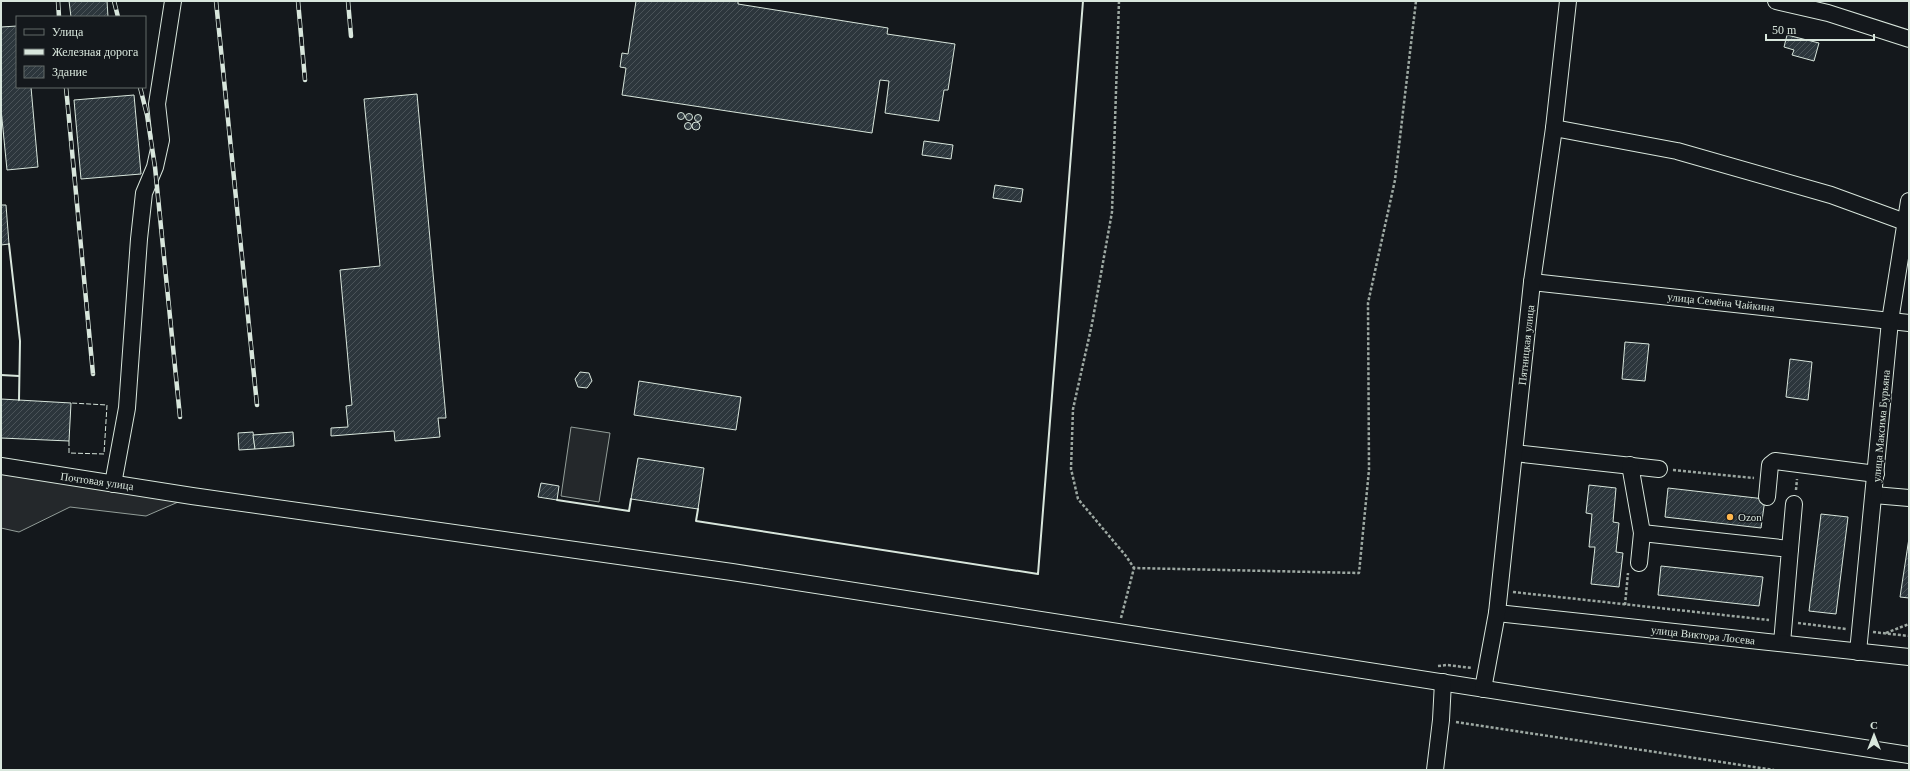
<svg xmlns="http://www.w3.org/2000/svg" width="1910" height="771" font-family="'Times New Roman',serif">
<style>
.parking{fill:#24282b;stroke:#939e99}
.building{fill:url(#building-hatch);stroke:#d8e6dc}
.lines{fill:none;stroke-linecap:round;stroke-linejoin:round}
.minor-casing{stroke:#d8e6dc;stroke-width:18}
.path{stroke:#9da8a2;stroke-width:2.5;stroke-dasharray:3 2;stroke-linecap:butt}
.minor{stroke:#14181c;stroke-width:16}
.rail-casing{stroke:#d8e6dc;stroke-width:4.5}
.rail{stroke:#14181c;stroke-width:3;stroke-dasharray:9;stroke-linecap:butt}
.fence{stroke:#d8e6dc;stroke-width:1;stroke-dasharray:5 2;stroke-linecap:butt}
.wall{stroke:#d8e6dc;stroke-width:2}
.poi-dot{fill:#ffb74d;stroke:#14181c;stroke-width:1.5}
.labels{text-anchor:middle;stroke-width:3;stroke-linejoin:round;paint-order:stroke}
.street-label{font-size:11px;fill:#d8e6dc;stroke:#14181c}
.poi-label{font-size:11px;fill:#d8e6dc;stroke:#14181c;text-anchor:start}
</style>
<defs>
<pattern id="building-hatch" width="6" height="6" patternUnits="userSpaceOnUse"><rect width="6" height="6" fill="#2c363c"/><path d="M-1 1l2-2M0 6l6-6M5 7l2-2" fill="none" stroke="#4a5358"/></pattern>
</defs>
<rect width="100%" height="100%" fill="#14181c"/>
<g class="parking">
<path d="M571,427L610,433L599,502L561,496Z"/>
<path d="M1,466L192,496L146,516L70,507L19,532L1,528Z"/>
</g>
<g class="building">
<path d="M69,1H107L108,17H71Z"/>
<path d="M636,1H738V4L888,28L887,34L955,44L948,90H944L939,121L885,113L889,81L880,80L872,133L622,95L626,68L620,67L622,53L628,54Z"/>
<path d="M17,26V87H31L38,167L7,170L1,109V27Z"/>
<path d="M1787,35L1819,43L1814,61L1792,55L1794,50L1784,47Z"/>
<path d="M417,94L446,418H438L440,437L395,441L394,431L331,436V428L348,427L346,406L352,405L340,270L380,266L364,99Z"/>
<path d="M134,95L141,174L81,179L74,100Z"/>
<circle cx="681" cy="116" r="3.5"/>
<circle cx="689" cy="117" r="3.5"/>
<circle cx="698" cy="118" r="3.5"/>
<circle cx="696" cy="126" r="4"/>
<circle cx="688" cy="126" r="3.5"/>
<path d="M924,141L953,145L951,159L922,155Z"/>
<path d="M995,185L1023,189L1021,202L993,198Z"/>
<path d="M1,205H6L9,244L1,245Z"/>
<path d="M1625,342L1649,344L1645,381L1622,379Z"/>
<path d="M1790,359L1812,362L1808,400L1786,397Z"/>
<path d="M580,372L589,373L592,381L587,388L578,387L575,379Z"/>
<path d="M639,381L741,397L736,430L634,415Z"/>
<path d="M1,399L71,403L69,441L1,438Z"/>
<path d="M253,432L255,449L239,450L238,433Z"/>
<path d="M293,432L294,446L255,449L253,435Z"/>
<path d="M638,458L704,468L698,509L631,499Z"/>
<path d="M541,483L559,486L557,500L538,497Z"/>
<path d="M1589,485L1616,488L1613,522L1619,523L1616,552L1623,553L1619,587L1591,584L1595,547H1589L1592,514L1586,513Z"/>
<path d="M1668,488L1765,499L1761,528L1665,517Z"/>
<path d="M1821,514L1848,517L1836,614L1809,611Z"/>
<path d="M1909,538V598L1900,597Z"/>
<path d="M1661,566L1763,577L1759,606L1658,595Z"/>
</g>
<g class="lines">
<g class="minor-casing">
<g id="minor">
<path d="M1776,1L1828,13L1909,39"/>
<path d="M1554,128L1677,151L1831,195L1905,222"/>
<path d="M1532,282L1909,323"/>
<path d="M1514,453L1659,469"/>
<path d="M1630,465L1642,533L1639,563"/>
<path d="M1,466L192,496L732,572L1909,755"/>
<path d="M113,484L127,408L139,239L144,193L155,167L161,140L157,104L173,1"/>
<path d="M1874,495L1909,498"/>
<path d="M1767,497L1770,465L1775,461L1876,474"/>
<path d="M1642,533L1790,549L1782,643"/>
<path d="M1790,549L1794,504"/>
<path d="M1497,613L1909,657"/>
<path d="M1858,652L1890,321L1909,201"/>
<path d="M1483,689L1497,613L1532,282L1554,128L1568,1"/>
<path d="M1435,770L1441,720L1443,682"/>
</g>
</g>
<g class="path">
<path d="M1119,1L1112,212L1092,324L1073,409L1071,469L1078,499L1126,556L1134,568"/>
<path d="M1673,470L1754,478"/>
<path d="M1796,490L1797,479"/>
<path d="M1513,592L1769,620"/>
<path d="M1625,605L1628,573"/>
<path d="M1121,618L1134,568L1359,573L1369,470L1368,303L1395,180L1416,1"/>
<path d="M1798,623L1846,629"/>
<path d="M1873,632L1909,636"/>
<path d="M1886,633L1909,624"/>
<path d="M1438,666L1447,665L1472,668"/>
<path d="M1456,722L1774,770"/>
</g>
<use href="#minor" class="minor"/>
<g class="rail-casing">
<g id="rail">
<path d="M58,1L59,17"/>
<path d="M114,1L118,17"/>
<path d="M216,1L257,405"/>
<path d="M298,1L305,80"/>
<path d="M348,1L351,36"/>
<path d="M66,87L93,374"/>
<path d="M140,87L147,115L155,167L180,417"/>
</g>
</g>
<use href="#rail" class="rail"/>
<path class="fence" d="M69,441V453L104,454L107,405L71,403"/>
<g class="wall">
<path d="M9,244L20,341L19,400"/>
<path d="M1,375L19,376"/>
<path d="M557,500L629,511L631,499"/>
<path d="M698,509L696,521L1038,574L1083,1"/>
</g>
</g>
<circle class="poi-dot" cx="1730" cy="517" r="4"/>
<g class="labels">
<g class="street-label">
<text transform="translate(1721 302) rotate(6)" y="4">улица Семёна Чайкина</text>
<text transform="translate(1526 345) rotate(-84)" y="4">Пятницкая улица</text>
<text transform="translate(1881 426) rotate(-85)" y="4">улица Максима Бурьяна</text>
<text transform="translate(97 481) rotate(8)" y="4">Почтовая улица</text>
<text transform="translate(1703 635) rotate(6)" y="4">улица Виктора Лосева</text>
</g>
<g class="poi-label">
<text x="1738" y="521">Ozon</text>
</g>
</g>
<rect width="1910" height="771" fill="none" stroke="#d8e6dc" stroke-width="4"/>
<rect x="16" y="16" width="130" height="72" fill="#14181c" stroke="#626a69"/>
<rect x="24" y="29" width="20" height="6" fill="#14181c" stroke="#626a69"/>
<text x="52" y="36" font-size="12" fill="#d8e6dc">Улица</text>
<rect x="24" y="49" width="20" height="6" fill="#d8e6dc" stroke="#626a69"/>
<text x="52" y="56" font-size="12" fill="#d8e6dc">Железная дорога</text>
<rect x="24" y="66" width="20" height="12" fill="url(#building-hatch)" stroke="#626a69"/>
<text x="52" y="76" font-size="12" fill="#d8e6dc">Здание</text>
<g transform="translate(1874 735)" stroke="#14181c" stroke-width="3" paint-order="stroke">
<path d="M0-3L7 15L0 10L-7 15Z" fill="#d8e6dc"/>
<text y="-6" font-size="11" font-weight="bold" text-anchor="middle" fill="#d8e6dc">С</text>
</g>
<path d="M1766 34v6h108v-6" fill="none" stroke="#d8e6dc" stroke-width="2"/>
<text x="1772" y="34" font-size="12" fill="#d8e6dc" stroke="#14181c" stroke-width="3" paint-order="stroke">50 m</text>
</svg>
